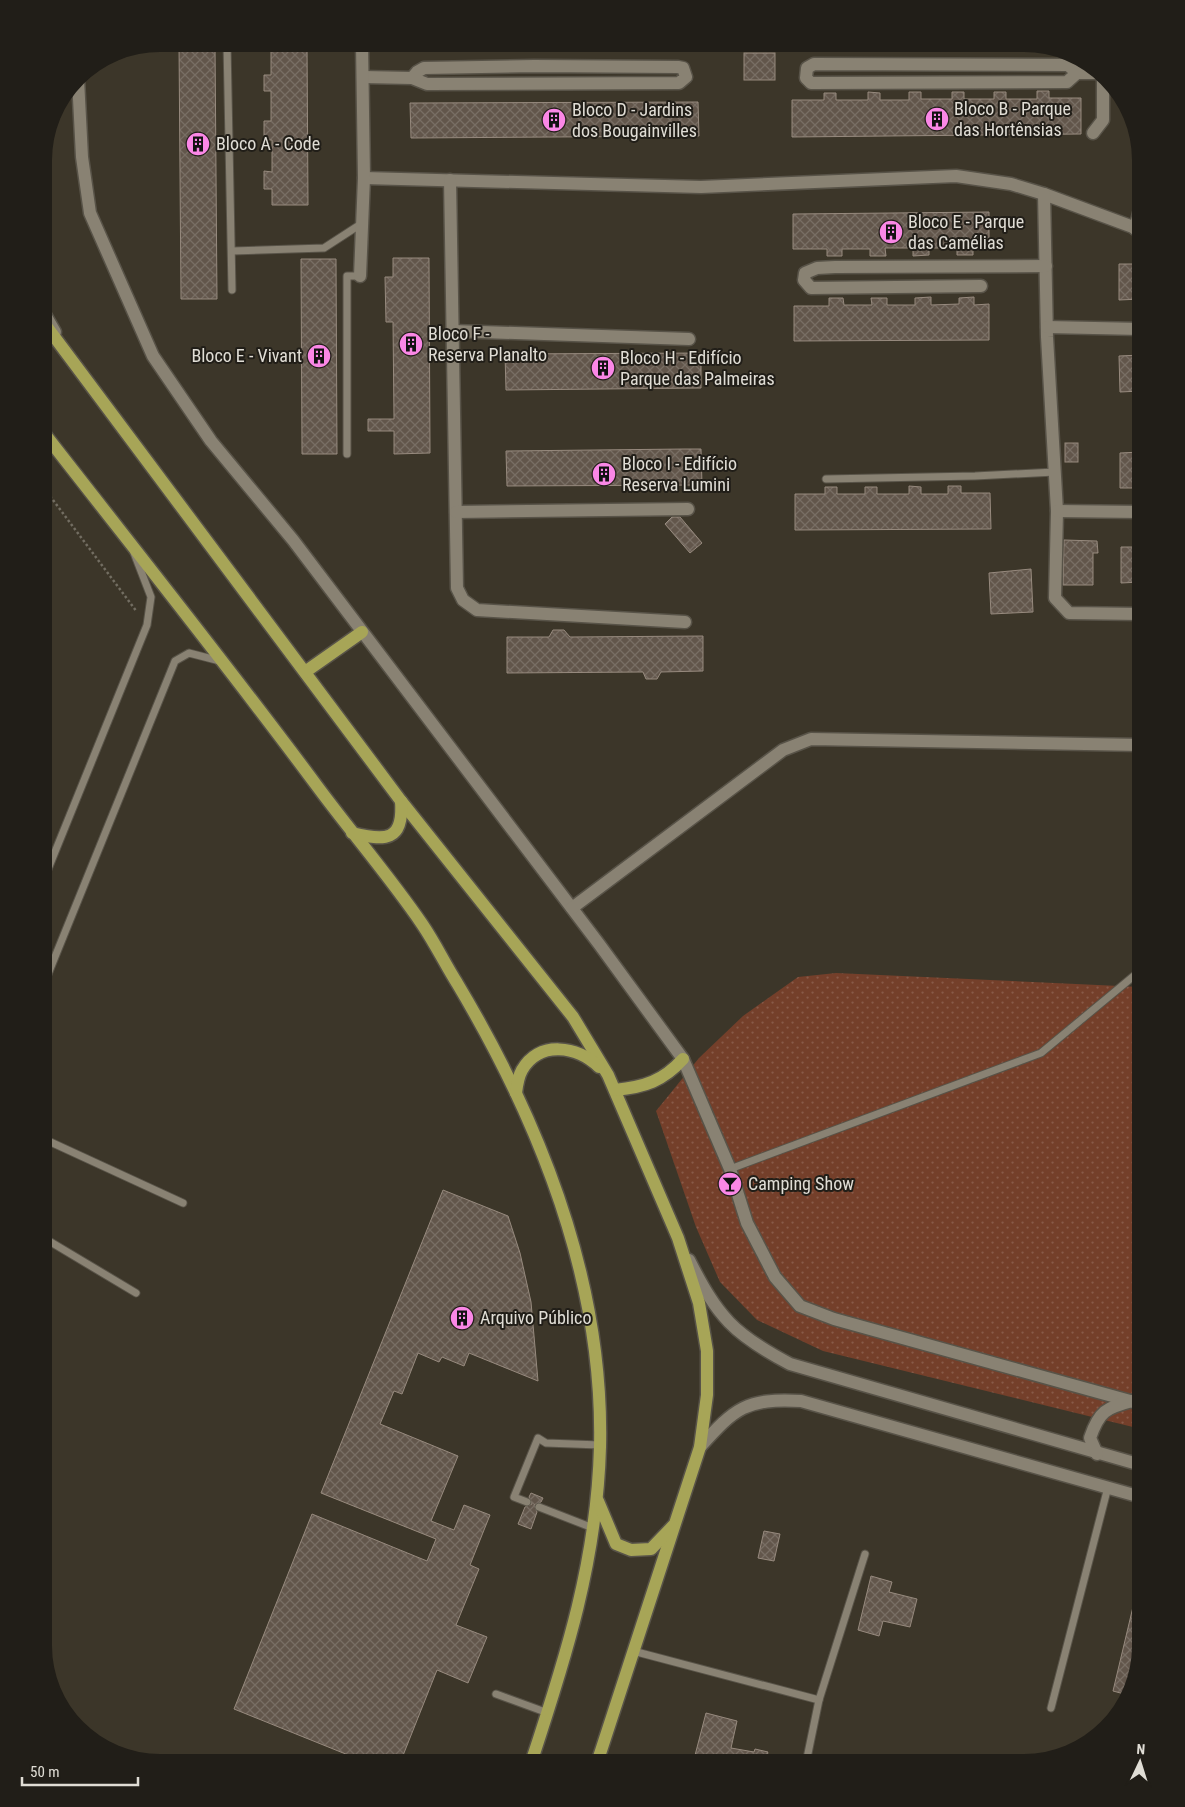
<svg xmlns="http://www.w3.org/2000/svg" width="1185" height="1807" font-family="'Roboto Condensed',sans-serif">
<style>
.grass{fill:url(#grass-dots)}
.building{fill:url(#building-cross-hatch);stroke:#978a7e}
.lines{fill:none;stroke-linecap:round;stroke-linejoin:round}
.service-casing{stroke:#585348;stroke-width:9}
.minor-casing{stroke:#585348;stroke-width:15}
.tertiary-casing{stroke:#585348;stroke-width:15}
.secondary-casing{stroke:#585348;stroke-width:15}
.primary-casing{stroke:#585348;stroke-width:15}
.path{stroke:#736e62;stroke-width:2.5;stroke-dasharray:2.5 2.5;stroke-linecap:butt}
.service{stroke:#898273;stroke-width:7}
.minor{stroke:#898273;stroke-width:12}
.tertiary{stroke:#898273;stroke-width:12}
.secondary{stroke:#898273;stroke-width:12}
.primary{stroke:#a7a557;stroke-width:12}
.labels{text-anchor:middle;stroke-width:4;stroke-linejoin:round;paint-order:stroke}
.poi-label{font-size:18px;fill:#e0ddd5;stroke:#211e18;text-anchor:start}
</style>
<defs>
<pattern id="grass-dots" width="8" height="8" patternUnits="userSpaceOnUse" patternTransform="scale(1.25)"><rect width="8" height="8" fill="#743f2a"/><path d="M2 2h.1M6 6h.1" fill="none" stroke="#885a48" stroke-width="1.8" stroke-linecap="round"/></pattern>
<pattern id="building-cross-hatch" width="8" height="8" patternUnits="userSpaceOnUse" patternTransform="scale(1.25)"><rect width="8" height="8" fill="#62564b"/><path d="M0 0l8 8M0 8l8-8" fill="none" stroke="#786e64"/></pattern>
</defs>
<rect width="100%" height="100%" fill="#3c3629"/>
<path class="grass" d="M836,973L1141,987V1429L823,1351L757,1320L720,1282L696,1227L656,1111L699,1058L743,1016L798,977Z"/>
<g class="building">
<path d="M179,44H215L217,299H181Z"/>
<path d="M271,44H307L308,205H272V189H264V171L272,172V140H264V121H271V91H264V75H271Z"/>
<rect x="744" y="53" width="31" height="27"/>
<path d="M1037,91H1049V98H1081V134L792,137V100H824V93H836V100H868V92L880,93V100H909V92H921V99H952V92H964V99H994V92H1006V99H1037Z"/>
<path d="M698,102L699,136L411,138L410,103Z"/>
<path d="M989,212V248H973V255H957V248H929V255L913,256V248H885L886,256H870V249H842V256H827V249H793V214Z"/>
<path d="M393,258H429L430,453L394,454V431H368V419H394L393,322H386L385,277H393Z"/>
<path d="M301,259H336L337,454H302Z"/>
<path d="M1119,264H1141V299L1119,300Z"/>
<path d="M931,297V305L959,304V298L974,297V305L989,304V340L794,341V306H829V298H843L844,305H872L871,298H887V305H915V298Z"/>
<path d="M701,353V388L506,390L505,354Z"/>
<path d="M1141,355V391L1120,392L1119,356Z"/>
<rect x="1065" y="443" width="13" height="19"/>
<path d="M684,449H701L702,485L507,486L506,451Z"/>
<path d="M1141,452V488H1120V453Z"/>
<path d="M909,486L921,487V494H948V486H961V493H990L991,529L795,530V494H825V487H837V494H865V487H877V494H909Z"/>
<path d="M672,517H680L702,543L690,553L665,524Z"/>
<path d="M1064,540L1097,541L1098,553H1093V585H1063Z"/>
<path d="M1121,547H1141V582L1121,583Z"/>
<path d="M1031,569L1033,612L991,614L989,573Z"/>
<path d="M553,630H564L570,637L703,636V671L661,672L657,679H646L643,672L507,673V637H549Z"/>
<path d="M443,1190L508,1216L520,1253L531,1302L538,1381L469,1353L464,1366L442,1357L439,1362L418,1353L402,1394L394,1391L380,1424L458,1456L431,1521L454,1530L464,1505L490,1515L470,1565L479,1569L456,1625L487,1637L468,1683L437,1670L400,1763H368L234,1709L312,1514L427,1561L436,1539L321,1493Z"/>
<path d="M531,1493L543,1498L541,1502L534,1505L537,1512L531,1529L518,1524L525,1507L532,1504L529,1497Z"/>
<path d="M764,1531L780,1534L774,1561L758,1558Z"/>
<path d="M871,1576L892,1582L889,1592L917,1599L910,1627L883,1621L879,1636L858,1630Z"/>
<path d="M1137,1590H1141V1647L1128,1695L1113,1691Z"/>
<path d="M706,1713L737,1721L731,1748L754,1752L755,1749L768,1752L767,1754L782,1757V1763H693Z"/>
</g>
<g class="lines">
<g class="service-casing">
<g id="service">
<path d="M227,44L232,290"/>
<path d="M232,251L324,248L361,224"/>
<path d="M347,454V276H360"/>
<path d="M826,479L975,476L1055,472"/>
<path d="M44,879L147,625L151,597L134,553"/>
<path d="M44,984L175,661L189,653L220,661"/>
<path d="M44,1139L183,1203"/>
<path d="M730,1169L1041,1053L1141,970"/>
<path d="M44,1238L136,1293"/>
<path d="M527,1502L514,1497L538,1438L546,1443L600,1445"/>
<path d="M539,1507L593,1528"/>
<path d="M633,1651L819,1700"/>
<path d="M496,1694L548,1713"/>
<path d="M1051,1708L1108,1487"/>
<path d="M806,1763L819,1700L865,1554"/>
</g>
</g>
<g class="minor-casing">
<g id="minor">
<path d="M1077,73L1068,65L814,64L807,68L806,78L811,83L1067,82L1077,73H1096"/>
<path d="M363,77L412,78L427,84L679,83L686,77L683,68L678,67L534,66L424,68L417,72L412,78"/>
<path d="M78,79L82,157L90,213L153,356L211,441L293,540L599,944L683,1059L730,1169L747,1223L775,1277L800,1306L834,1319L1141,1404"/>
<path d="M1093,133L1103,120V80"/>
<path d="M364,178L701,187L956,176L1011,184L1044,194L1141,230"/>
<path d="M450,180L457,588L463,600L477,610L685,622"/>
<path d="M1044,194L1047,337L1057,511L1055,598L1069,613L1141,614"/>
<path d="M1135,229L1141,205"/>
<path d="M360,276L364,178L362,44"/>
<path d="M981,286L811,288L804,280L805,273L817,268L835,267L1046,266"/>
<path d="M1047,327L1141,329"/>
<path d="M453,331L689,339"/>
<path d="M1057,511L1141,512"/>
<path d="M456,512L688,509"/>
<path d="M572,908L783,750L811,739L1141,745"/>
</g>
</g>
<g class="tertiary-casing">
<path id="tertiary" d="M44,313L55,332"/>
</g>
<g class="secondary-casing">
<g id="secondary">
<path d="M689,1260C718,1317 733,1334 790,1364L1141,1465"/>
<path d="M700,1447C735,1408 746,1398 801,1401L1141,1497"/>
<path d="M1097,1454L1090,1438C1099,1411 1106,1408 1132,1401"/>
</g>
</g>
<g class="primary-casing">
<g id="primary">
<path d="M44,323L401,801L573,1017L608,1075L678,1238L699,1303L707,1351V1395L700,1447L597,1763"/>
<path d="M44,433C135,550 228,666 317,786C351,832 390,877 422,924C435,943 445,964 457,983C540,1122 604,1282 600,1447C597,1560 566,1657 531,1763"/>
<path d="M305,672L362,632"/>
<path d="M352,833C385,841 404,842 401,801"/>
<path d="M615,1090C645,1087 663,1081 683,1059"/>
<path d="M516,1093C517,1085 518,1077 522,1070C540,1040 577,1046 599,1067"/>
<path d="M598,1501L616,1544L631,1550L651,1549L673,1526"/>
</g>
</g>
<path class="path" d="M44,488L137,612"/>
<use href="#service" class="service"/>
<use href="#minor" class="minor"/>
<use href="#tertiary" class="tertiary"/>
<use href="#secondary" class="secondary"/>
<use href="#primary" class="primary"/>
</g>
<defs>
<g id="building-disc" transform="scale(1.25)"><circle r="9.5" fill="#fa87e6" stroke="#211e18"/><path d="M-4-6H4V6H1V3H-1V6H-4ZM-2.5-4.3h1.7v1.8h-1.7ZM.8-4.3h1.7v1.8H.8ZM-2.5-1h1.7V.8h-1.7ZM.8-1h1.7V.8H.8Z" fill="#111"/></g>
<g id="bar-disc" transform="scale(1.25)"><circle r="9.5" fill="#fa87e6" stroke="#211e18"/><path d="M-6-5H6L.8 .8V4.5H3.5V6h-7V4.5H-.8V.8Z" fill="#111"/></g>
</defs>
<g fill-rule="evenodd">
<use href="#building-disc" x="937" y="119"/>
<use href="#building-disc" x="554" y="120"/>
<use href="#building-disc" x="198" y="144"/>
<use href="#building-disc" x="891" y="232"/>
<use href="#building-disc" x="411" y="344"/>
<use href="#building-disc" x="319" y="356"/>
<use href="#building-disc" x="603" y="368"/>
<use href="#building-disc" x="604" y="474"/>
<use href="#bar-disc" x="730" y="1184"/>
<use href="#building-disc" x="462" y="1318"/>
</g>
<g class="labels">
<g class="poi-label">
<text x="954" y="115">Bloco B - Parque<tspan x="954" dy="21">das Hortênsias</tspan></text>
<text x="572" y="116">Bloco D - Jardins<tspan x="572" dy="21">dos Bougainvilles</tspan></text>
<text x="216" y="150">Bloco A - Code</text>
<text x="908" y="228">Bloco E - Parque<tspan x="908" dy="21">das Camélias</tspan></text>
<text x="428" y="340">Bloco F -<tspan x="428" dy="21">Reserva Planalto</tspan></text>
<text x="302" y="362" text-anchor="end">Bloco E - Vivant</text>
<text x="620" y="364">Bloco H - Edifício<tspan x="620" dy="21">Parque das Palmeiras</tspan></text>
<text x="622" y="470">Bloco I - Edifício<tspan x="622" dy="21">Reserva Lumini</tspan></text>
<text x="748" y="1190">Camping Show</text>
<text x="480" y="1324">Arquivo Público</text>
</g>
</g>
<path d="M0 0H1185V1807H0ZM160 52H1024A108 108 0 0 1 1132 160V1646A108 108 0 0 1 1024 1754H160A108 108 0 0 1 52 1646V160A108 108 0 0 1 160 52Z" fill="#211e18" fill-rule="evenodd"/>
<g transform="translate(1140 1762) rotate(4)" stroke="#211e18" stroke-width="4" paint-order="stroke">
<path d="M0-4L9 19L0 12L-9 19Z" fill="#e0ddd5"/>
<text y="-8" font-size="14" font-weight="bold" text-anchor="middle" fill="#e0ddd5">N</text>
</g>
<path d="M22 1777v8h116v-8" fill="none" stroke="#e0ddd5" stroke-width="2.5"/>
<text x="30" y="1777" font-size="15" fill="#e0ddd5" stroke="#211e18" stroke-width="4" paint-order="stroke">50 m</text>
</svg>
